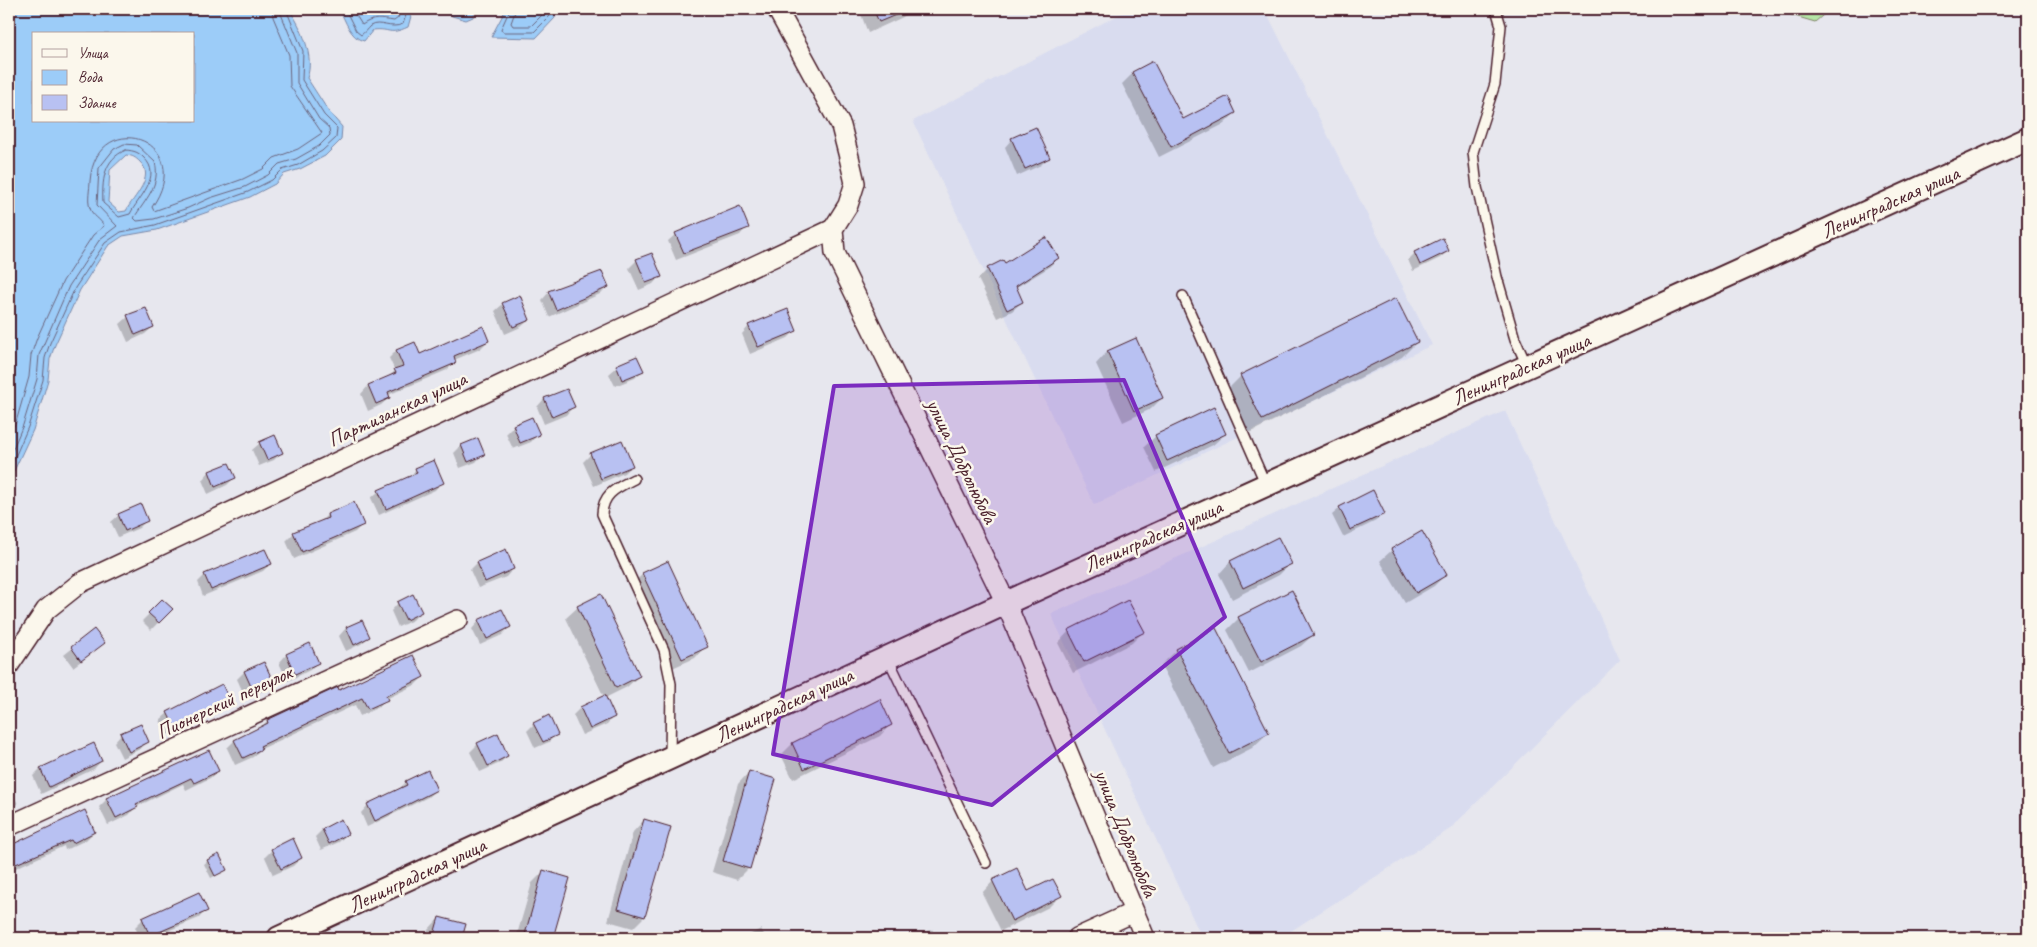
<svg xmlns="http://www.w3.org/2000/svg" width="2037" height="947" font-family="Caveat,sans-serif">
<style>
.built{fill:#d9dcef}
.green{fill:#b5e6a6;stroke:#808268}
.water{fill:#9cccf8;stroke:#7b87a6;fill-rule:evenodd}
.shadow{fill:#0003}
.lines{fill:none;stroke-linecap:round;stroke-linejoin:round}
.shore{stroke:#6b647d;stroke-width:1}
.building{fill:#b8c1f2;stroke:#4a1f2b}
.service-casing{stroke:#4a1f2b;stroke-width:12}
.minor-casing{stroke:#4a1f2b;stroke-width:22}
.tertiary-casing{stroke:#4a1f2b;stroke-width:26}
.service{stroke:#fbf7ec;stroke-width:9}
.minor{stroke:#fbf7ec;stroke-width:19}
.tertiary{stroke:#fbf7ec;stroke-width:22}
.marked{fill:#7b2cbf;fill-opacity:0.2;stroke:#7b2cbf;stroke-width:4;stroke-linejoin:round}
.labels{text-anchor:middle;stroke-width:5;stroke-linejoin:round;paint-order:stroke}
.street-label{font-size:21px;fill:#4a1f2b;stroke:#fbf7ec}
</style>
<rect width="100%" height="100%" fill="#e7e7ee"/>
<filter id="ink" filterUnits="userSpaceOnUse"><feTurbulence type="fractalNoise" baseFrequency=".02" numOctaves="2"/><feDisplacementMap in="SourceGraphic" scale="10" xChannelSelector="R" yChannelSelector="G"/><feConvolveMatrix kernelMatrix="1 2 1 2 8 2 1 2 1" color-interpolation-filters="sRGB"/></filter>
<g filter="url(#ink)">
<g class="built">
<path d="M1130,9H1265L1432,345L1094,505L913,121Z"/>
<path d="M1505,411L1620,660L1450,829L1280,938H1202L1051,614Z"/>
</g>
<path class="green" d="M1771,9H1830L1815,22Z"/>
<g class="water">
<path d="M9,9H289C301,26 315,57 307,78L329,112L342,127L341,140L325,156L300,169L284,174L275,184L250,197L157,230L123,236L108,246L80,290L55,345L50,359L48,380L33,430L13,473L9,494ZM34,34H194V121H34ZM126,155C133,156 135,157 140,162C156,177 133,197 126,211L119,212L108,202L110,170Z"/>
<path d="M339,9H413L408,27C388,36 391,28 373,30L364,41C350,38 346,21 339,9Z"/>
<path d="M447,9H476L473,17L466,20L452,16Z"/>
<path d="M506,9H555V18L536,38L491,37Z"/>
</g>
<g class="shadow">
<path d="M859,9H911L903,17L868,33Z"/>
<path d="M1133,73L1182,121L1235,113L1224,124L1159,157L1122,84Z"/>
<path d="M1012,139L1048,158L1041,165L1017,176L1005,147Z"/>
<path d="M747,227L740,235L676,260L668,241L676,234Z"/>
<path d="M1448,251L1440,258L1413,271L1408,260L1415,253Z"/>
<path d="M1058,258L1048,268L1015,288L1022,302L1012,311L997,318L978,279L988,269L1004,265Z"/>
<path d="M637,260L660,276L653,284L639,290L629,268Z"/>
<path d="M607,287L600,294L549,317L542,300L549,292Z"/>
<path d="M503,304L529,320L521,327L505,334L495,311Z"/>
<path d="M128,317L153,327L145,334L128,342L120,324Z"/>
<path d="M749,326L796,330L788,338L750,354L742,334Z"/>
<path d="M1135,340L1162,398L1151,409L1123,422L1096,364L1107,352Z"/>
<path d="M488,341L480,349L454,360L455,362L447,370L388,395L389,398L381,405L368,411L361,394L368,386L387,378L395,371L389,358L396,351L420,356Z"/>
<path d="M1417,342L1402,357L1247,434L1226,391L1241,376Z"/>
<path d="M617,367L642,371L635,378L615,386L609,374Z"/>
<path d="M566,390L573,407L566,415L544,424L537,407L544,399Z"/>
<path d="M514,426L538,434L531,442L513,449L506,434Z"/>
<path d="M1225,434L1213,445L1156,472L1144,447L1156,436Z"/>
<path d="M477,439L483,454L476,462L460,468L454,453L461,446Z"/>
<path d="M260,443L281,453L274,460L259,466L252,450Z"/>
<path d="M591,454L631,466L624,473L594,486L583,462Z"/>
<path d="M228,464L234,478L227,485L208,494L202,480L209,472Z"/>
<path d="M416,469L442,482L435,490L379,515L371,498L379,491L409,478Z"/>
<path d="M1340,508L1383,514L1376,521L1343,537L1332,515Z"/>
<path d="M119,515L147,520L139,528L118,537L111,522Z"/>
<path d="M327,515L362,525L355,532L294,559L286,541L294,533L320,522Z"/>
<path d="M1278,539L1290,564L1279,575L1232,599L1219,574L1230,562Z"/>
<path d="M1392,550L1446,574L1434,586L1405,603L1380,561Z"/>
<path d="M477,563L513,569L506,577L478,588L470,570Z"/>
<path d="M270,564L263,571L203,596L198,582L205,575Z"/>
<path d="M643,574L706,646L695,658L670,669L631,585Z"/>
<path d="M1291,592L1313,635L1301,646L1249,673L1227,630L1239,618Z"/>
<path d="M162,601L171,609L151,630L142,621Z"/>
<path d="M398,603L420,612L413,620L398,627L391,611Z"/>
<path d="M578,607L639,676L627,687L605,698L614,716L607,724L582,735L573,715L580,708L604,697L566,618Z"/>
<path d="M361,621L369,637L361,644L346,651L339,636L346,628Z"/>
<path d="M479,621L509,627L502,635L480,645L472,629Z"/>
<path d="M94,631L96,650L73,667L64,655Z"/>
<path d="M1069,631L1143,632L1132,643L1073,673L1058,643Z"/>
<path d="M309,645L317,663L310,670L288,681L279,663L286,655Z"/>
<path d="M1177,650L1268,733L1252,748L1213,768L1161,665Z"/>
<path d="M263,663L272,683L265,690L246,699L237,679L244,672Z"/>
<path d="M423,677L415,685L386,699L379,707L360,716L355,705L261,749L253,757L235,765L227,748L234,741L260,728L267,721L337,689L338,692Z"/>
<path d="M879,700L891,724L880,736L793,779L781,755L792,744Z"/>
<path d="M229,703L222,710L167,735L160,720L168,713Z"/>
<path d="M534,724L556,734L549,742L535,748L527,731Z"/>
<path d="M121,734L148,742L140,749L122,758L114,742Z"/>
<path d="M478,744L507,756L500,763L480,772L470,752Z"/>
<path d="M101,761L94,769L41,794L33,776L40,769Z"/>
<path d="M218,771L210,778L186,790L183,784L136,807L129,815L108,825L99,807L107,799Z"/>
<path d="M749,772V868L737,880L712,872L738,784Z"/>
<path d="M406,782L436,790L428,797L367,827L361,813L368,805L398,790Z"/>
<path d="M9,787L18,804L9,812Z"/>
<path d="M84,812L94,832L86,840L65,850L64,846L9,871V848Z"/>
<path d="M644,820V917L633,928L608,921L633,832Z"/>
<path d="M322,830L347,834L339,842L321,850L315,837Z"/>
<path d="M272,850L301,858L293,866L273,875L265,857Z"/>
<path d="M208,861L225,870L211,878L204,864Z"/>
<path d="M543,872L568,879L552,938H516L532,883Z"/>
<path d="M993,881L1028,893L1060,896L1049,907L1001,931L982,893Z"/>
<path d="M198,893L206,910L199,918L151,938H140L135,927L143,919Z"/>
<path d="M439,918L465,925L461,938H426L428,930Z"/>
<path d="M761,929L766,938H743Z"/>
<path d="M932,929L936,938H914Z"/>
</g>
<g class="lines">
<g class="shore">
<path d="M345,9L356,31L361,35C364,33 367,29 370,26C380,20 390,30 403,24L408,9"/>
<path d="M352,9L362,25C373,17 381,19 394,21L398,18L401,9"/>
<path d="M510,9L501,29L503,32H534L550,16V9"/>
<path d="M516,9L511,23L513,26H531L543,14L544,9"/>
<path d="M126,150C135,151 138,152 144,158C163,176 138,198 130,214L119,217L103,203C102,182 103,159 126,150Z"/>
<path d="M9,436L16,422L29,377L31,355L37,338L63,281L93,235L104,226C101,219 92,216 90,208C87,200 90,189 90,181C96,105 199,139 152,207L154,211L243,179L263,169L274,158L298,149L322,133L290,86L289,55L273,17L272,9"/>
<path d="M9,458L23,425L37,379L39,355L69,286L100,239L117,226L97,205L99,168L114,149L124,144L137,145L155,162C161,185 145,200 134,218L137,221L154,219L188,208L210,198L245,187L268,175L279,164L296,159L319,146L330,135L329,128L319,119L297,83V53L279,9"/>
<path d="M9,471L28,427L43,380L45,358L50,343L75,288L105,243L121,232L155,225L248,192L272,180L282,170L298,165L322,151L336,138L337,128L324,115L302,80L303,51L286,9"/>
</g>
</g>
<g class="building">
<path d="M873,9H910L879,22Z"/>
<path d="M1153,61L1183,119L1228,96L1236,113L1171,147L1132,72Z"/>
<path d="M1036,127L1050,158L1025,169L1011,138Z"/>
<path d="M740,206L749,228L684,253L675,233Z"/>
<path d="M1046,237L1059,258L1016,286L1023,302L1007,310L987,268L1003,260L1005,263Z"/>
<path d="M1443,238L1449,251L1420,265L1414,252Z"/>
<path d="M652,253L662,277L646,283L636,259Z"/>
<path d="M602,271L609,287L556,310L548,291Z"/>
<path d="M520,295L530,320L513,327L502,303Z"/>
<path d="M1396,298L1418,342L1262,420L1240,375Z"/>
<path d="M146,308L154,327L135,335L127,315Z"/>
<path d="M788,309L797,331L758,347L748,325Z"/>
<path d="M483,326L489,341L454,356L456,363L388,392L390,398L376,404L368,385L396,373L394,369L403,366L396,350L415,342L420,354Z"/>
<path d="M1136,338L1163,398L1134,411L1107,351Z"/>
<path d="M637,356L644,371L622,380L616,365Z"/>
<path d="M567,389L575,407L552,417L544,398Z"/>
<path d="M1214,407L1226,434L1167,461L1155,435Z"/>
<path d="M532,417L540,435L520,443L513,425Z"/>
<path d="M275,435L283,453L267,460L259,442Z"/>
<path d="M478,438L485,455L468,462L461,445Z"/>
<path d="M622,440L633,466L601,479L590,453Z"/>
<path d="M434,460L444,483L386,509L378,490L417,473L415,468Z"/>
<path d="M229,463L236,478L215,487L209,471Z"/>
<path d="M1373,490L1385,514L1350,530L1339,507Z"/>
<path d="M354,502L364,525L302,552L293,532L328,518L327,514Z"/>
<path d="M141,504L148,521L125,531L118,514Z"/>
<path d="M1422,531L1447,575L1416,593L1391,549Z"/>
<path d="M1278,537L1292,564L1243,588L1230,561Z"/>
<path d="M265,549L272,564L211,590L204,574Z"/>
<path d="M506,549L514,569L485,582L477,562Z"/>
<path d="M668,561L708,647L682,659L642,573Z"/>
<path d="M1292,590L1314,635L1261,662L1238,617Z"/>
<path d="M413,594L422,612L406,620L397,602Z"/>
<path d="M601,594L640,676L616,688L577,606Z"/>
<path d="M162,599L173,609L159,623L148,613Z"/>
<path d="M1128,600L1145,632L1084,662L1068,630Z"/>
<path d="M502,609L511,627L487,639L478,620Z"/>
<path d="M362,620L370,637L354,645L346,627Z"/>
<path d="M1216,628L1269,733L1229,753L1176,649Z"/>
<path d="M94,629L105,643L81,661L71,647Z"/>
<path d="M310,643L319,663L295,674L286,654Z"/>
<path d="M413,655L424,677L386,696L388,700L368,709L362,698L260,746L262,749L243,758L234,740L268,723L267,720L338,687L339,690Z"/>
<path d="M264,662L274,683L254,693L244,671Z"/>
<path d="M222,684L231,703L175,728L167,712Z"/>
<path d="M605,695L615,717L590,729L580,707Z"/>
<path d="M880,699L892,725L804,769L792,743Z"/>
<path d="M549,715L558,735L543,742L533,723Z"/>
<path d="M141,724L149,742L129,752L120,733Z"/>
<path d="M498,733L508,756L488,766L477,743Z"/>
<path d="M94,743L102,761L49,787L40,768Z"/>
<path d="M209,750L219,771L194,783L191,778L136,804L138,807L116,818L106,798Z"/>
<path d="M428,770L437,790L375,821L367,804L407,785L405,781Z"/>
<path d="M749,771L776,779L750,869L723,861Z"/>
<path d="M85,810L95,832L73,843L71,840L9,867V846Z"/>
<path d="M341,819L348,834L329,844L322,829Z"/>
<path d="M644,819L671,827L645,917L618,909Z"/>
<path d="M293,838L302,858L281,869L271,849Z"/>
<path d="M219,854L227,870L215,876L207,860Z"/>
<path d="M1017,868L1028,891L1053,879L1062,896L1012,921L992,880Z"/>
<path d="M543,870L570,878L553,938H524Z"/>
<path d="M199,892L208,911L150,936L142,918Z"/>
<path d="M439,917L466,924L462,938H433Z"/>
</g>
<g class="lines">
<g class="service-casing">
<g id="service">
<path d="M1496,9L1501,26L1495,84L1473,152L1477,187L1497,277L1515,339L1527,366"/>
<path d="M1183,296L1266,485"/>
<path d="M634,479C617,488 603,493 602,514L664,650L671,684L670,758"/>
<path d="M888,658L986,863"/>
</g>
</g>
<g class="minor-casing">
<g id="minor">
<path d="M777,9L841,126L849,157L855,183L848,205L833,229L835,253L1006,603L1145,938"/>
<path d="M9,665L46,610L80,583L833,229"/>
<path d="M9,826L458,620"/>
<path d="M1077,938L1134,912"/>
</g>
</g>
<g class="tertiary-casing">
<path id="tertiary" d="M279,938L1006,603L2028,139"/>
</g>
<use href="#service" class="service"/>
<use href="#minor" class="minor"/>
<use href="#tertiary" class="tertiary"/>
</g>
</g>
<path class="marked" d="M1124,380L1225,617L992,805L773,754L834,386Z"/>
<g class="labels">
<g class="street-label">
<text transform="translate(1890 202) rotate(-24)" y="7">Ленинградская улица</text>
<text transform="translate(1521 369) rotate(-24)" y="7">Ленинградская улица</text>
<text transform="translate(397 409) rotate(-25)" y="7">Партизанская улица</text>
<text transform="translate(962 461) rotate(64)" y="7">улица Добролюбова</text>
<text transform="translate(1153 536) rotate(-24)" y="7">Ленинградская улица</text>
<text transform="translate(224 702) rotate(-25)" y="7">Пионерский переулок</text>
<text transform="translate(784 705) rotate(-25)" y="7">Ленинградская улица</text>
<text transform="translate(1126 833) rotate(68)" y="7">улица Добролюбова</text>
<text transform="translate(417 875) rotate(-25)" y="7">Ленинградская улица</text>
</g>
</g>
<rect width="2037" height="947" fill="none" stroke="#fbf7ec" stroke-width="30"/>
<rect x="15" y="15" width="2007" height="917" fill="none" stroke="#4a1f2b" stroke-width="2" filter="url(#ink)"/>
<rect x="32" y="32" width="162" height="90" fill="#fbf7ec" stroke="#b4a19f"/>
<rect x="42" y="49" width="25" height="8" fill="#fbf7ec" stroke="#b4a19f"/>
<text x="78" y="58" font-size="15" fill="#4a1f2b">Улица</text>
<rect x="42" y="70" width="25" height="15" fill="#9cccf8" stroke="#b4a19f"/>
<text x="78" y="82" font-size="15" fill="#4a1f2b">Вода</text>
<rect x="42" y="95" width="25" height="15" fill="#b8c1f2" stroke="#b4a19f"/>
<text x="78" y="108" font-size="15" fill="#4a1f2b">Здание</text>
</svg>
